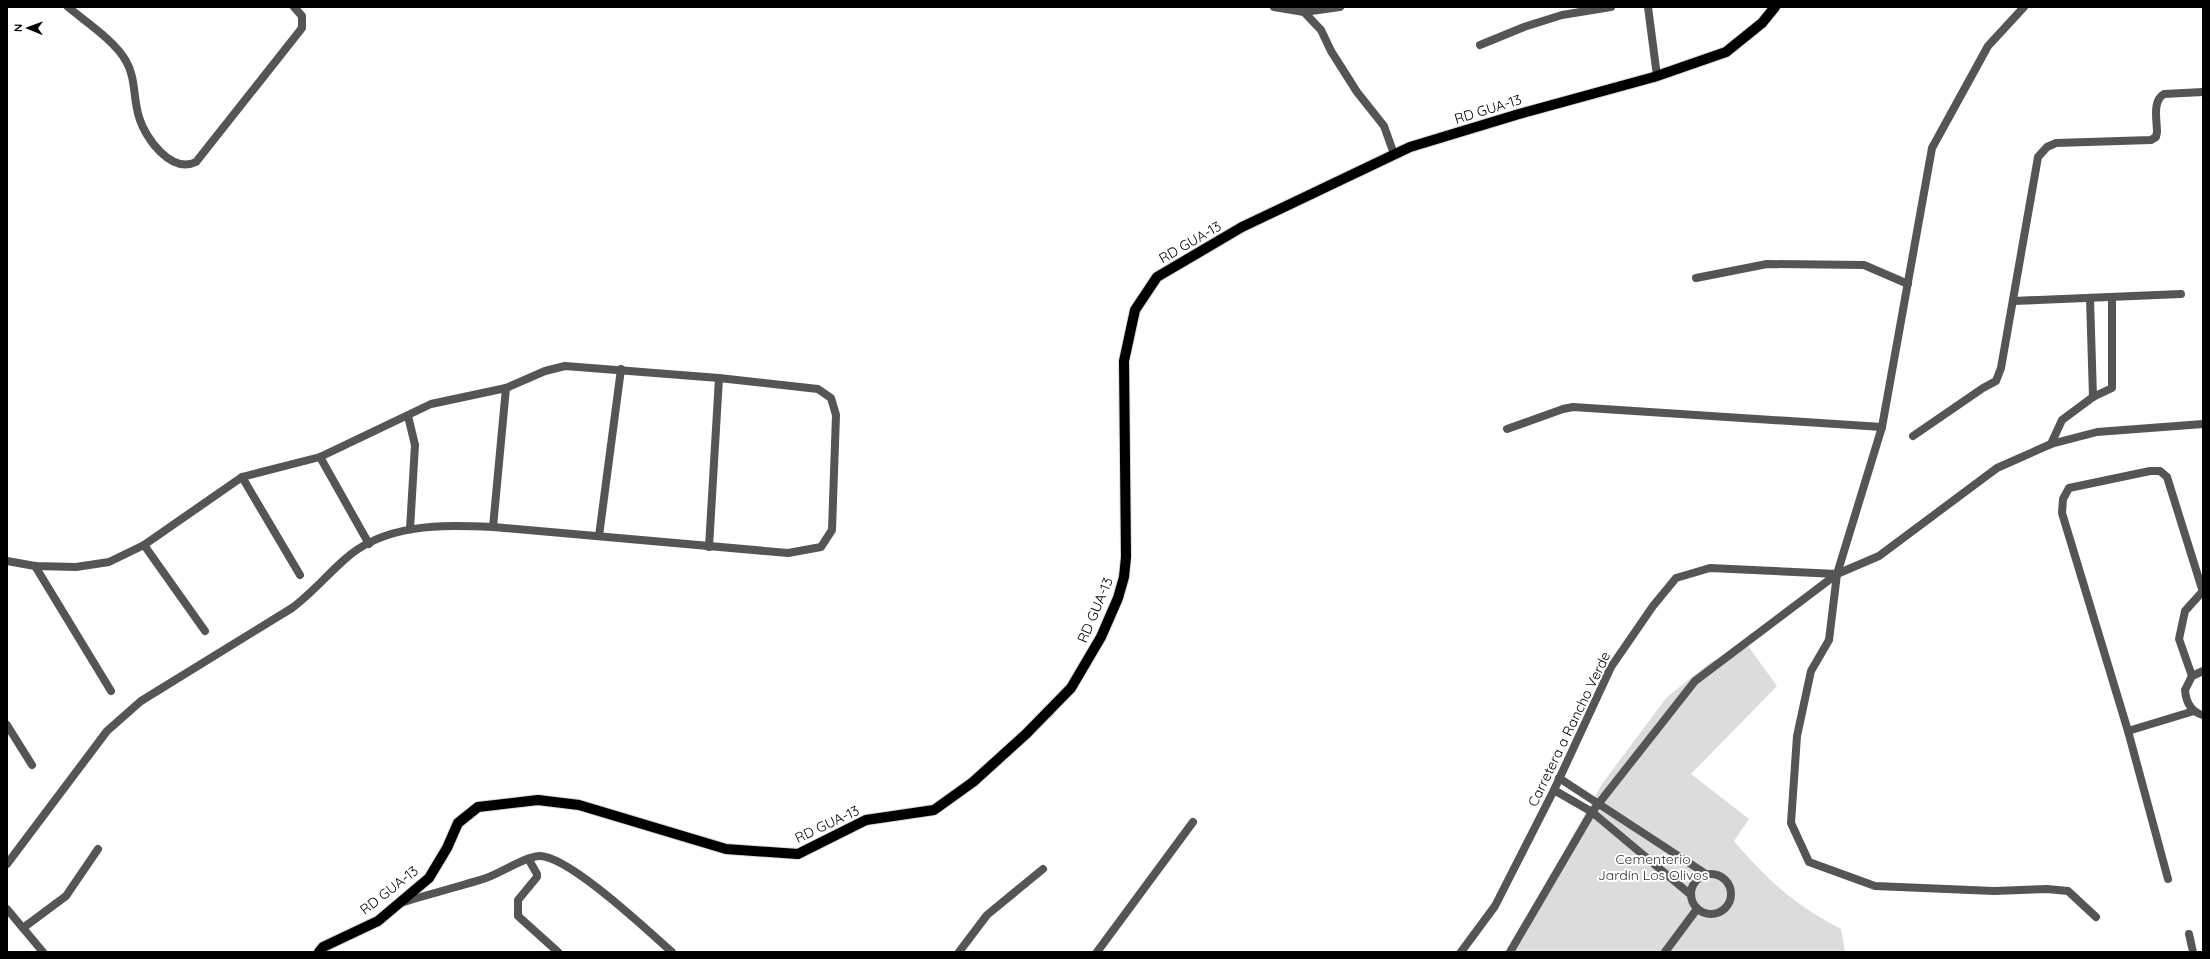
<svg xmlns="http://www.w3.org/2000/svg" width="2210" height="959" font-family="Quicksand,sans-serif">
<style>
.green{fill:#dcdcdc}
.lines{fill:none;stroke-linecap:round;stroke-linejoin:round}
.primary-casing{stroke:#dbdbdb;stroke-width:12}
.service{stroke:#555;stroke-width:8}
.minor{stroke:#555;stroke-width:8}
.primary{stroke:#000;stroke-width:10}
.labels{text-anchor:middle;stroke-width:4;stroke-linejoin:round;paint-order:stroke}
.street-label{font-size:14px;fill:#000;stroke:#fff}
.park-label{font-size:14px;fill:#333;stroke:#fff}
</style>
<rect width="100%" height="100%" fill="#fff"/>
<path class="green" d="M1748,646L1777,686L1691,774L1749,819L1734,841C1768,881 1794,904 1841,929L1845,952H1507L1602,784L1667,697L1711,662Z"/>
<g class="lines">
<g class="primary-casing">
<path id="primary" d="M319,952L323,947L378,921L429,878L447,848L458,823L478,807L538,800L579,805L726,849L798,854L866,820L934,810L973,782L1026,734L1071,688L1101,637L1118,598L1124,577L1126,557L1124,361L1135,310L1157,277L1242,227L1410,147L1519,114L1654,77L1726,52L1762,23L1775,7"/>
</g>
<g class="service">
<path d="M1274,7L1304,12L1321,30L1331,51L1357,92L1384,126L1394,154"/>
<path d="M1304,12L1340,7"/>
<path d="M1696,278L1767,264L1864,265L1908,284"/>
<path d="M1507,429L1563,409L1573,407L1882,427"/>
<path d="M1837,574L1829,640L1811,671L1797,736L1791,823L1809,862L1875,886L1994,891L2047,889L2068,891L2096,917"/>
<path d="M1559,778L1706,874"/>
<path d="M1554,790L1592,812L1691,895"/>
<circle cx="1711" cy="894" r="20"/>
<path d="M23,928L66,896L98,849"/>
<path d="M1510,952L1592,812L1695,681L1837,574"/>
<path d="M1665,952L1697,909"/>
</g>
<g class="minor">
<path d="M68,7C86,22 115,41 126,61C136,78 133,98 139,117C145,138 171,174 196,162L302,28V16L294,7"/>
<path d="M1648,7L1657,76"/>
<path d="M1480,45L1524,27L1562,15L1611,7"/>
<path d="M2090,298L2093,397"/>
<path d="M2013,301L2181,294"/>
<path d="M408,416L415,445L410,529"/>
<path d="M1913,436L1983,388L1996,381L2001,368L2038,157L2047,147L2056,143L2151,140L2156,137L2157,132C2157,120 2152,101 2164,94L2203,92"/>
<path d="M2051,444L2062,420L2093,397L2112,388V297"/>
<path d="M320,457L369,544"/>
<path d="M242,477L300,575"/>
<path d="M493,527L506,388"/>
<path d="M599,536L621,369"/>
<path d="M144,545L205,631"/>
<path d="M709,547L719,378"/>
<path d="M7,561L35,566L76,567L109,562L144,545L242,477L320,457L431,404L506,388L545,371L565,366L719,378L818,389L831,398L836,415L832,530L821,547L788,553L493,527C442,525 384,523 344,560C326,576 311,594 292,608L141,701L107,731L7,864"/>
<path d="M35,566L111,691"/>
<path d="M1837,574L1882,427L1932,148L1988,46L2024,7"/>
<path d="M2203,671L2192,676L2185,690C2186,702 2191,712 2203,715"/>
<path d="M2192,676L2179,639L2185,611L2203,591"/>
<path d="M7,725L32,765"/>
<path d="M2128,731L2194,711"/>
<path d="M529,860L537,874V877L518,900V916L558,952"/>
<path d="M2168,879L2128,731L2062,513L2063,499L2069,488L2150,471H2160L2167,477L2203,592"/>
<path d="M401,903C429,894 458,887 486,878C501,873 524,857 539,856C568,855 648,931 672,952"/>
<path d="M7,909L43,952"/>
<path d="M2189,934L2193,952"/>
<path d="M959,952L987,915L1043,869"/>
<path d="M1097,952L1193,822"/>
<path d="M1461,952L1495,906L1554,790L1611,667L1653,606L1676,578L1710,568L1837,574L1879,556L1997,468L2051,444L2097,432L2203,424"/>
</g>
<use href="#primary" class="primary"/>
</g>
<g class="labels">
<g class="street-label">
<text transform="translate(1488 109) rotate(-17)" y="5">RD GUA-13</text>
<text transform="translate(1190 242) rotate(-30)" y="5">RD GUA-13</text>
<text transform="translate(1095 610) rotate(-67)" y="5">RD GUA-13</text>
<text transform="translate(1569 729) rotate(-64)" y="5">Carretera a Rancho Verde</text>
<text transform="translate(827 824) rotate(-25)" y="5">RD GUA-13</text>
<text transform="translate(389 890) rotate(-38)" y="5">RD GUA-13</text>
</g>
<g class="park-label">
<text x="1653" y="864">Cementerio<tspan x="1653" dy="16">Jardín Los Olivos</tspan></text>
</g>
</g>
<rect width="2210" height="959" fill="none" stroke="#000000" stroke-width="16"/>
<g transform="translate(28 28) rotate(271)" stroke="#ffffff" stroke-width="3" paint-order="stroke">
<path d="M0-3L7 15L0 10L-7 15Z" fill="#000000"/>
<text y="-6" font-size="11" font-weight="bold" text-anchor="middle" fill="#000000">N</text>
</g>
</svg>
